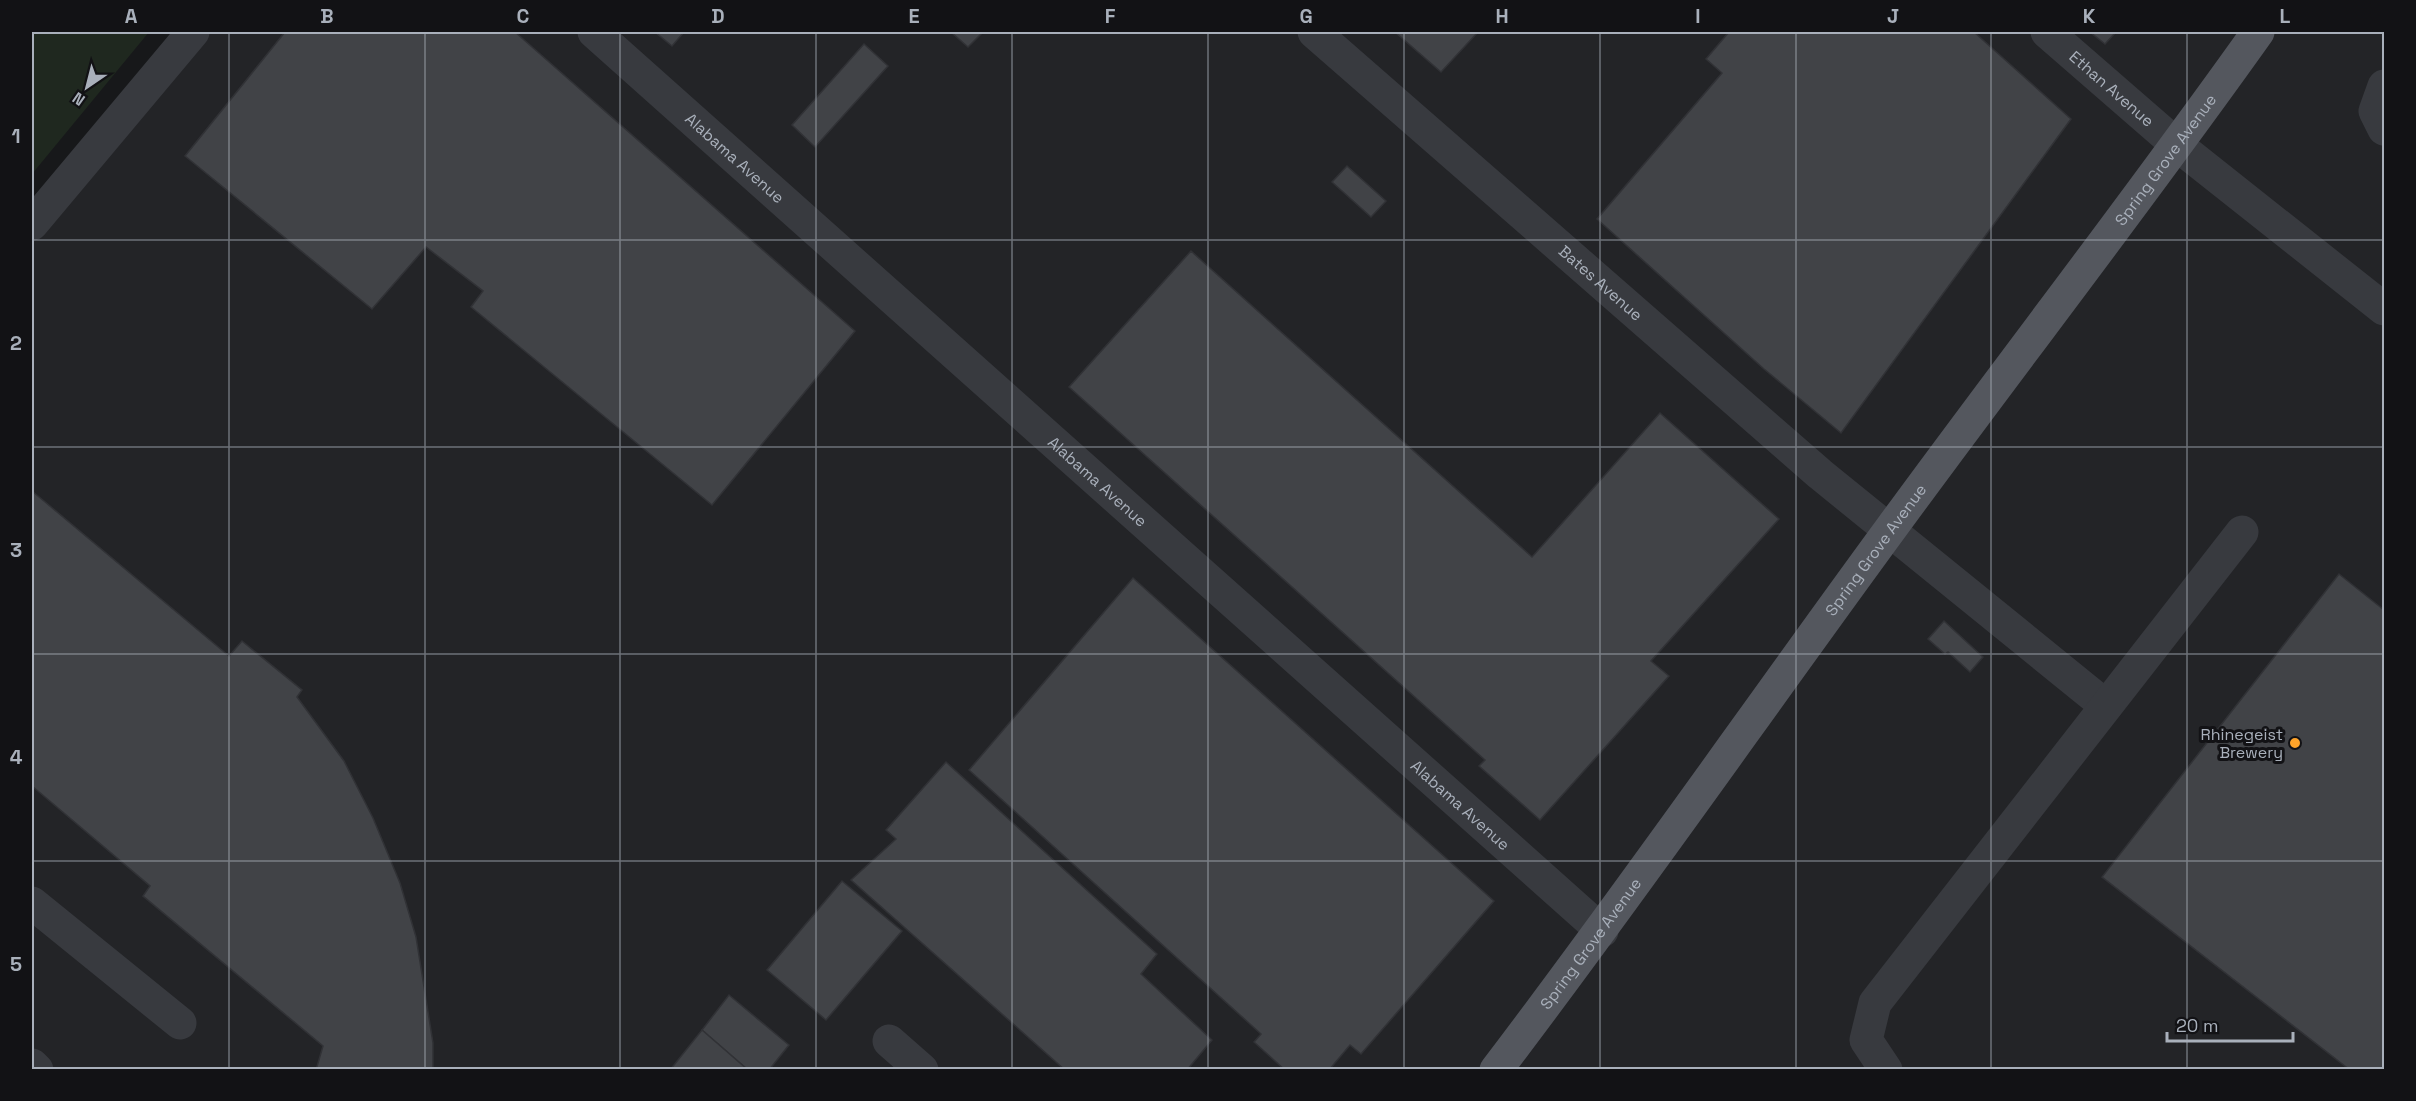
<svg xmlns="http://www.w3.org/2000/svg" width="2416" height="1101" font-family="'Space Grotesk',sans-serif">
<style>
.built{fill:#232427}
.green{fill:#1f281f}
.building{fill:#414347;stroke:#313236;stroke-width:1.5}
.lines{fill:none;stroke-linecap:round;stroke-linejoin:round}
.minor{stroke:#383a3f;stroke-width:33}
.major{stroke:#54575e;stroke-width:33}
.grid{fill:none;stroke:#a9b0bb;stroke-width:1.5;stroke-opacity:0.55}
.poi-dot{fill:#ffa42a;stroke:#121215;stroke-width:2}
.labels{text-anchor:middle;stroke-width:6;stroke-linejoin:round;paint-order:stroke}
.street-label{font-size:16px;fill:#a9b0bb;stroke:#121215}
.poi-label{font-size:16px;fill:#a9b0bb;stroke:#121215;text-anchor:end}
.neatline{fill:none;stroke:#a9b0bb;stroke-width:2}
.grid-label{font-size:20px;text-anchor:middle;font-weight:bold;fill:#a9b0bb}
</style>
<rect width="100%" height="100%" fill="#17181a"/>
<path class="built" d="M193,32H2384V1069L32,1070V224Z"/>
<path class="green" d="M32,32H149L32,174Z"/>
<g class="building">
<path d="M285,32H515L855,331L712,505L471,307L483,291L426,247L372,309L185,156Z"/>
<path d="M655,32H684L672,46Z"/>
<path d="M951,32H983L968,47Z"/>
<path d="M1395,32H1478L1441,72Z"/>
<path d="M1729,32H1974L2071,119L1841,433L1764,369L1597,219L1722,73L1706,59Z"/>
<path d="M2090,32H2116L2105,44Z"/>
<path d="M864,44L888,66L815,147L792,125Z"/>
<path d="M1347,166L1386,201L1371,217L1332,182Z"/>
<path d="M1191,251L1532,557L1660,413L1779,519L1651,661L1669,676L1540,820L1479,766L1485,760L1069,387Z"/>
<path d="M32,491L229,656L242,641L302,690L297,697L344,761L373,818L400,883L416,937L433,1043V1070H316L323,1046L143,896L150,886L32,786Z"/>
<path d="M2339,574L2384,610V1070H2350L2102,877Z"/>
<path d="M1133,578L1494,901L1361,1054L1350,1045L1329,1070H1285L1254,1042L1261,1034L969,770Z"/>
<path d="M1944,621L1983,657L1970,672L1948,652L1945,654L1928,639Z"/>
<path d="M946,762L1157,954L1141,974L1212,1040L1187,1070H1065L851,880L896,839L886,830Z"/>
<path d="M842,881L902,931L826,1020L767,970Z"/>
<path d="M729,995L789,1045L769,1070H748L702,1030Z"/>
<path d="M702,1030L748,1070H670Z"/>
</g>
<g class="lines">
<g class="minor">
<path id="s1" d="M594,32L1602,931"/>
<path id="s2" d="M1314,32L1820,474L2106,706"/>
<path id="s3" d="M2047,32L2177,145L2384,309"/>
<path d="M2384,86L2375,111L2384,129"/>
<path d="M32,224L193,32"/>
<path d="M32,903L180,1023"/>
<path d="M889,1041L922,1070"/>
<path d="M32,1065L37,1070"/>
<path d="M1886,1070L1866,1040L1875,1003L2242,532"/>
</g>
<path class="major" id="s4" d="M1496,1070C1631,893 1757,711 1889,531C2011,364 2138,201 2258,32"/>
</g>
<path class="grid" d="M229,32V1070M425,32V1070M620,32V1070M816,32V1070M1012,32V1070M1208,32V1070M1404,32V1070M1600,32V1070M1796,32V1070M1991,32V1070M2187,32V1070M32,240H2384M32,447H2384M32,654H2384M32,861H2384"/>
<circle class="poi-dot" cx="2295" cy="743" r="6"/>
<g class="labels">
<g class="street-label">
<text dy="6" stroke="none"><textPath href="#s3" startOffset="86">Ethan Avenue</textPath></text>
<text dy="6" stroke="none"><textPath href="#s1" startOffset="189">Alabama Avenue</textPath></text>
<text dy="6" stroke="none"><textPath href="#s4" startOffset="1130">Spring Grove Avenue</textPath></text>
<text dy="6" stroke="none"><textPath href="#s2" startOffset="381">Bates Avenue</textPath></text>
<text dy="6" stroke="none"><textPath href="#s1" startOffset="675">Alabama Avenue</textPath></text>
<text dy="6" stroke="none"><textPath href="#s4" startOffset="644">Spring Grove Avenue</textPath></text>
<text dy="6" stroke="none"><textPath href="#s1" startOffset="1161">Alabama Avenue</textPath></text>
<text dy="6" stroke="none"><textPath href="#s4" startOffset="158">Spring Grove Avenue</textPath></text>
</g>
<g class="poi-label">
<text x="2283" y="740">Rhinegeist<tspan x="2283" dy="18">Brewery</tspan></text>
</g>
</g>
<rect width="2416" height="1101" fill="none" stroke="#121215" stroke-width="66"/>
<g transform="translate(87 87) rotate(215)" stroke="#121215" stroke-width="4.5" paint-order="stroke">
<path d="M0-4.5L10 22L0 15L-10 22Z" fill="#a9b0bb"/>
<text y="-9" font-size="16" font-weight="bold" text-anchor="middle" fill="#a9b0bb">N</text>
</g>
<path d="M2167 1032v9h126v-9" fill="none" stroke="#a9b0bb" stroke-width="3"/>
<text x="2176" y="1032" font-size="18" fill="#a9b0bb" stroke="#121215" stroke-width="4.5" paint-order="stroke">20 m</text>
<rect x="33" y="33" width="2350" height="1035" class="neatline"/>
<g class="grid-label">
<text x="131" y="23">A</text>
<text x="327" y="23">B</text>
<text x="523" y="23">C</text>
<text x="718" y="23">D</text>
<text x="914" y="23">E</text>
<text x="1110" y="23">F</text>
<text x="1306" y="23">G</text>
<text x="1502" y="23">H</text>
<text x="1698" y="23">I</text>
<text x="1893" y="23">J</text>
<text x="2089" y="23">K</text>
<text x="2285" y="23">L</text>
<text x="16" y="143">1</text>
<text x="16" y="350">2</text>
<text x="16" y="557">3</text>
<text x="16" y="764">4</text>
<text x="16" y="971">5</text>
</g>
</svg>
